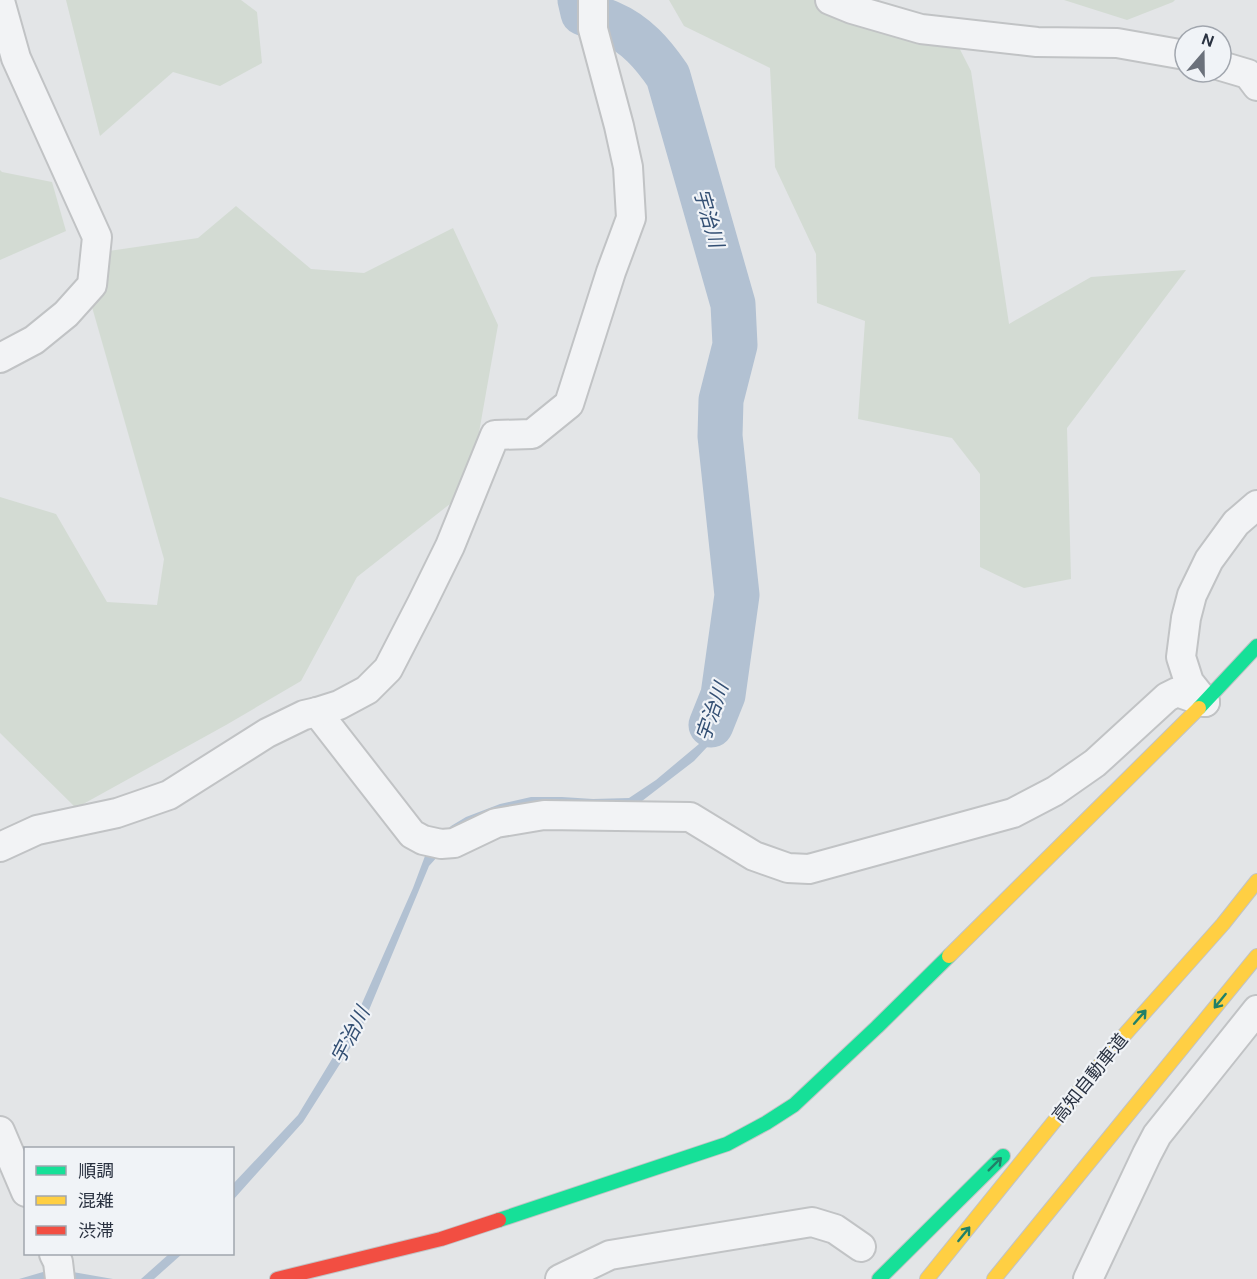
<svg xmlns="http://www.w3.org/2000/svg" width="1257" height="1279" font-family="'DM Sans','Noto Sans JP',sans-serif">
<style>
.green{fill:#d3dbd3}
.water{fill:#b2c1d2}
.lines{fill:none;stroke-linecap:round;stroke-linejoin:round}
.river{stroke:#b2c1d2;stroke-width:45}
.street-casing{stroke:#c1c3c5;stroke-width:32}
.fast-casing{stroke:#c1c3c5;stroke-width:16}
.slow-casing{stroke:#c1c3c5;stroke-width:16}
.jam-casing{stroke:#c1c3c5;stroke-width:16}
.street{stroke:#f2f3f5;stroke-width:28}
.fast{stroke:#16e098;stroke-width:14}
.slow{stroke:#ffcf43;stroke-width:14}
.jam{stroke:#f24e42;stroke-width:14}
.oneway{stroke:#218068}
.labels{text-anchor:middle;stroke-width:4.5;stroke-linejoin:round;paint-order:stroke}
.street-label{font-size:18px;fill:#2a3241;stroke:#f0f3f7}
.water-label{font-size:20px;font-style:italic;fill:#345074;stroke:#f0f3f7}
</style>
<rect width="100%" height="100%" fill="#e3e5e7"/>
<g class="green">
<path d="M66,0H241L257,12L262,63L220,86L173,72L100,136Z"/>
<path d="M669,0H867L947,24L971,71L1009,324L1091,277L1186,270L1067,428L1071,579L1024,588L980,567V474L952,438L858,419L865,321L817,303L816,254L775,167L770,68L684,26Z"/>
<path d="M1064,0H1175L1173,2L1127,20Z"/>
<path d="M0,170L2,172L52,182L66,231L0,260Z"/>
<path d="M236,206L311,269L364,273L453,228L498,325L469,489L357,577L301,681L226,725L76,808L0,733V497L56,514L107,602L157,605L164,559L90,300L102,252L198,238Z"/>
</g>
<g class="water">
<path d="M734,662L725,698L708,746L694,761L642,801L621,810L456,836L429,866L359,1034L303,1122L233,1200L232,1185L298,1115L352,1026L413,888L428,848L451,826L466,817L500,804L531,797H562L593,799L629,798L656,780L699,744L717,696L725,668Z"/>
<path d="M169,1254H182L154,1279H141Z"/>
<path d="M67,1271L113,1279H19L43,1272Z"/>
</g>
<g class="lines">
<path class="river" d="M580,0L583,13C592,17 601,19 610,23C636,34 653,54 668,76L733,304L735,345L721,400L720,436L737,595L723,695L711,725"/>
<g class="street-casing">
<g id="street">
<path d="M830,0L852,9L921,29L1037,42L1117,43L1185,55"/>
<path d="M0,1L16,58L97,237L92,285L66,314L34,340L0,358"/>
<path d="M1221,66L1248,74L1257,86"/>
<path d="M1205,702L1189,682L1181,657L1186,618L1192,595L1209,560L1236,523L1257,505"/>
<path d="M317,712L412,834L423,840L441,844L454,843L496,823L544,815L690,817L754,856L788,868L809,869L1013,813L1055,791L1095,763L1167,697L1177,692L1205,702"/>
<path d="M0,847L37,830L117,813L169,795L267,733L304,715L317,712L339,705L367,690L388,669L422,603L450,546L495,435L532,434L569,404L611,272L631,218L628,167L619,126L593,29V0"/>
<path d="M0,1131L26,1192"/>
<path d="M54,1254L58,1262L60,1279"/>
<path d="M560,1279L610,1255L812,1222L835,1229L861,1247"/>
<path d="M1088,1279L1147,1154L1157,1135L1257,1010"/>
</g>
</g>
<g class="fast-casing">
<g id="fast">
<path d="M1199,708L1257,646"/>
<path d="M499,1220L727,1144L766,1123L794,1105L877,1027L949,956"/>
<path d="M879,1279L1003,1156"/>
</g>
</g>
<g class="slow-casing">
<g id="slow">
<path d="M949,956L1199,708"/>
<path d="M927,1279L1119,1041L1223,924L1257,881"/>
<path d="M994,1279L1257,956"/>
</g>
</g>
<g class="jam-casing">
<path id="jam" d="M277,1279L441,1239L499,1220"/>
</g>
<use href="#street" class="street"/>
<use href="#fast" class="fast"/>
<use href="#slow" class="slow"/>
<use href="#jam" class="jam"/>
</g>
<defs><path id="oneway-shaft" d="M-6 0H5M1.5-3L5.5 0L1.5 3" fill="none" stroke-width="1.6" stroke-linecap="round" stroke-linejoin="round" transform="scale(1.5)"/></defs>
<g class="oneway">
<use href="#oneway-shaft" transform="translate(1220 1001) rotate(129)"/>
<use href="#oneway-shaft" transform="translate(1140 1017) rotate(-49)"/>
<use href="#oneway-shaft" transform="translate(995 1164) rotate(-45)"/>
<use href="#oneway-shaft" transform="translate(964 1234) rotate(-51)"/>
</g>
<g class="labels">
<g class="street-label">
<text transform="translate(1090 1078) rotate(-51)" y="6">高知自動車道</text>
</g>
<g class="water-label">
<text transform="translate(709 218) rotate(74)" y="7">宇治川</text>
<text transform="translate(712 712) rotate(-71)" y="7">宇治川</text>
<text transform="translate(350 1035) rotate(-63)" y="7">宇治川</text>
</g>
</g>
<rect x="24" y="1147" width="210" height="108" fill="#f0f3f7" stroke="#a1a6ae" stroke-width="1.5"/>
<rect x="36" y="1166" width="30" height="9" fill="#16e098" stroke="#a1a6ae" stroke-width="1.5"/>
<text x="78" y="1177" font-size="18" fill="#2a3241">順調</text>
<rect x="36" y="1196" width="30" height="9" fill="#ffcf43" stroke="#a1a6ae" stroke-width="1.5"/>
<text x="78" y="1207" font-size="18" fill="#2a3241">混雑</text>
<rect x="36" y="1226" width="30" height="9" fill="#f24e42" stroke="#a1a6ae" stroke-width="1.5"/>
<text x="78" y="1237" font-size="18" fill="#2a3241">渋滞</text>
<g transform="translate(1203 54) rotate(20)"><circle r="28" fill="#f0f3f7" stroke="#a1a6ae" stroke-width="1.5"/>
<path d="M0-4.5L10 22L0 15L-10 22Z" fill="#6b717b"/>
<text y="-9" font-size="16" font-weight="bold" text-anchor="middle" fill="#2a3241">N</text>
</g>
</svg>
